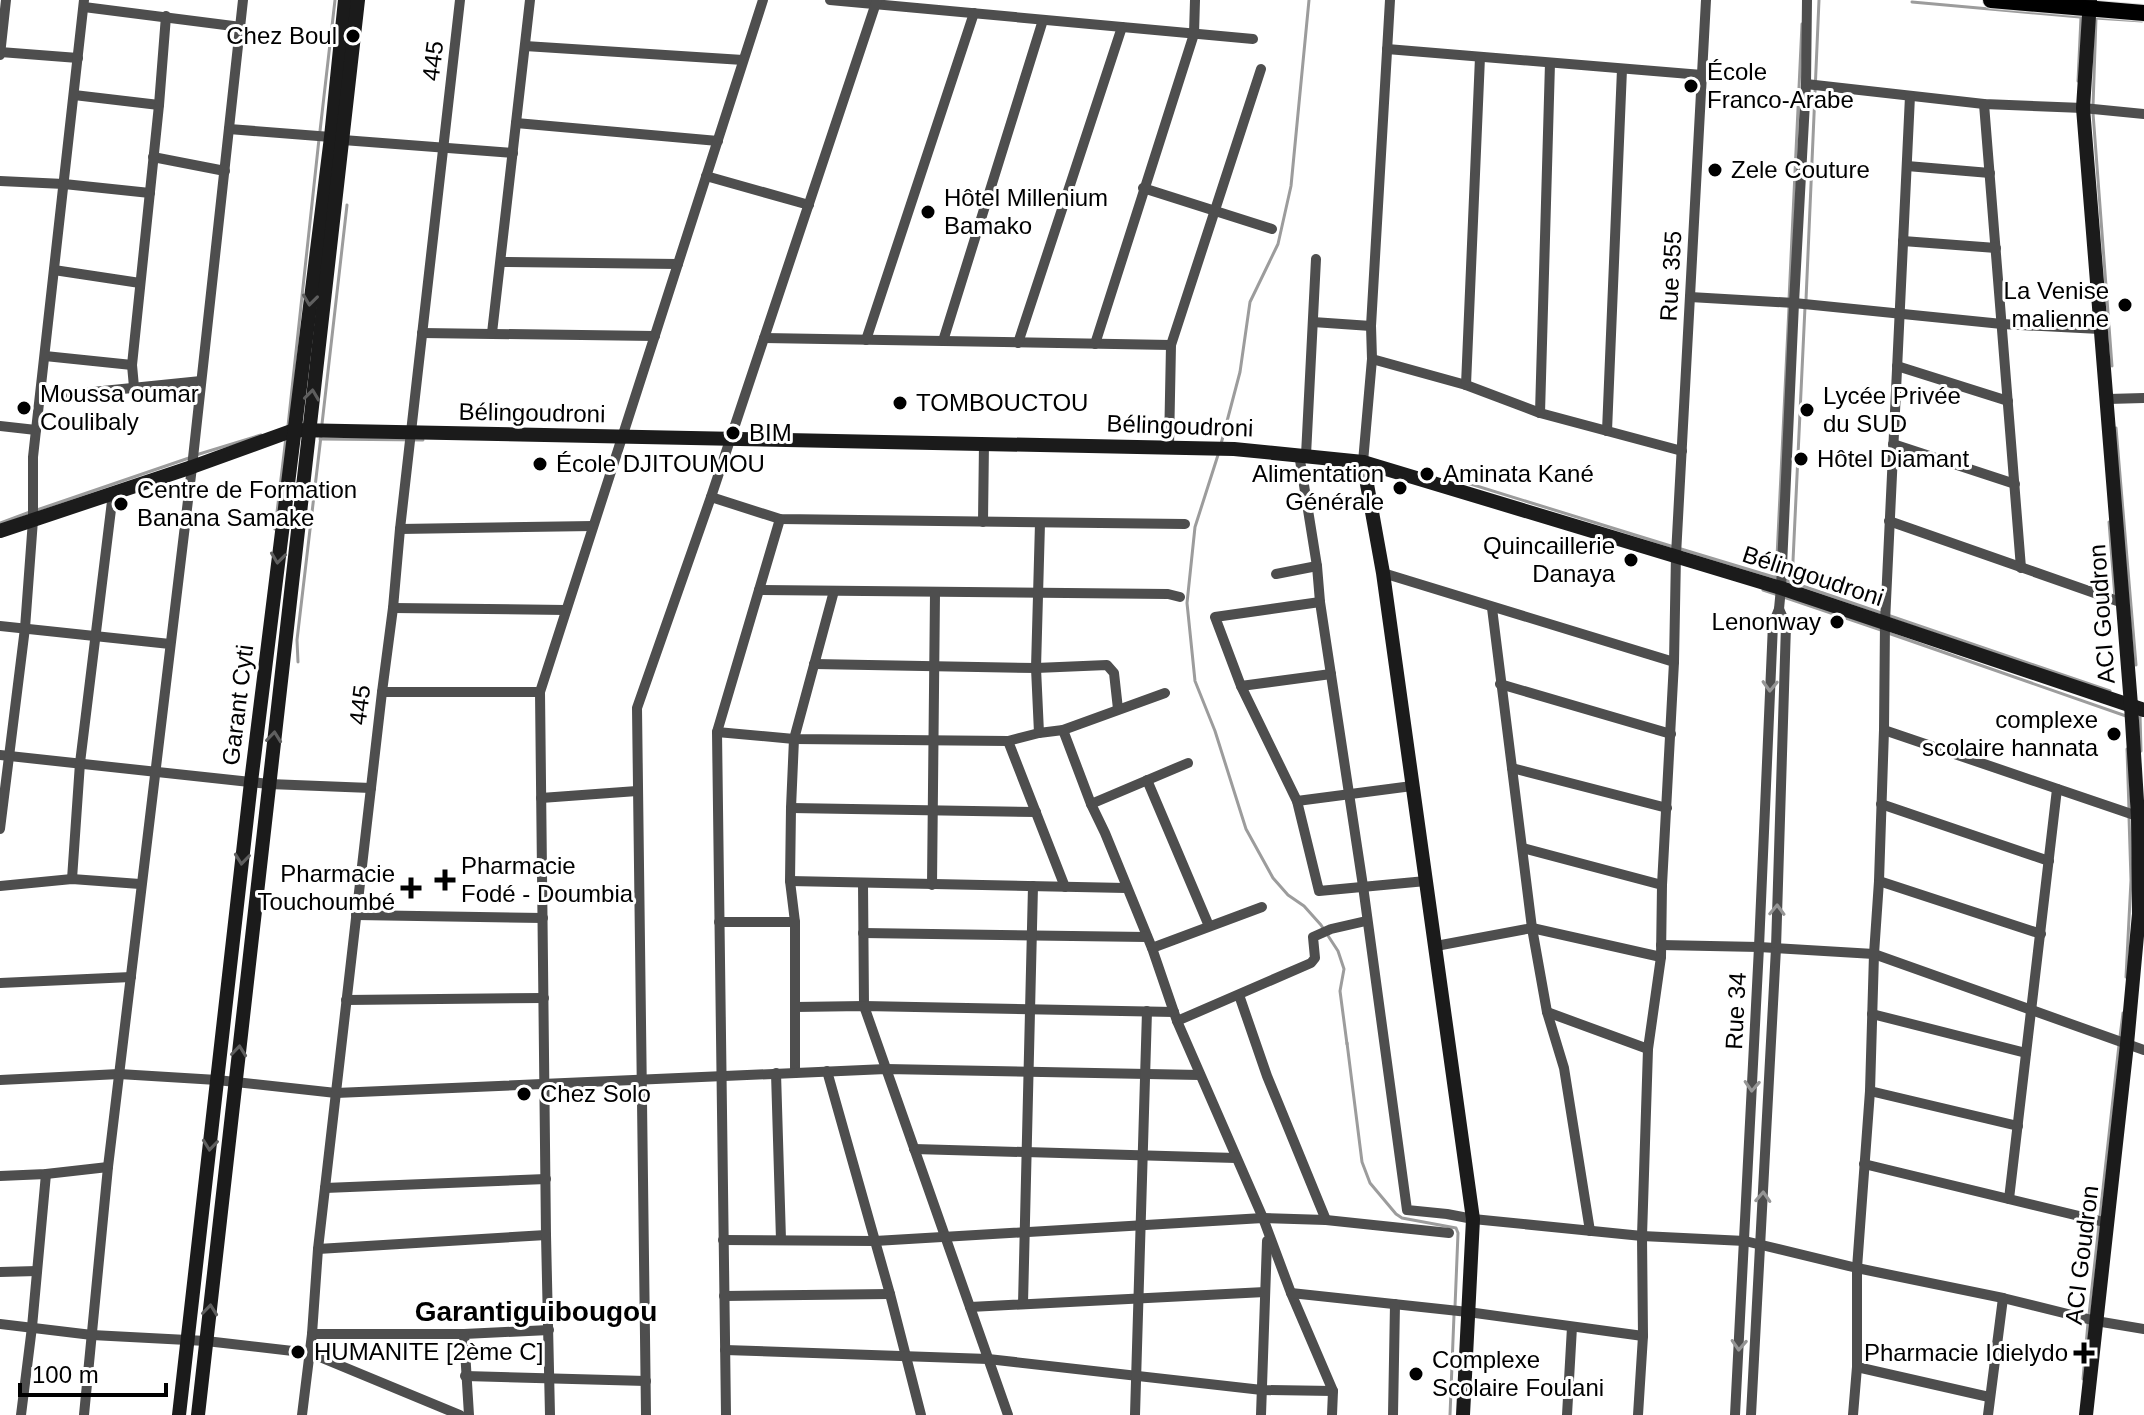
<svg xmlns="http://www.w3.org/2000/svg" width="2144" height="1415" font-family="Arial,sans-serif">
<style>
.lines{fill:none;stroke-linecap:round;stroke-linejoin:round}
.stream{stroke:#9c9c9c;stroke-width:3}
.primary-casing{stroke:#dbdbdb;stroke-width:18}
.street{stroke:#4e4e4e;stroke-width:10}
.secondary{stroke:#1b1b1b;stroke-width:14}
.primary{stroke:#000;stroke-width:16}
.oneway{stroke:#5f5f5f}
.oneway2{stroke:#959595}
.poi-dot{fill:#000;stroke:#fff;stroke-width:3}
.labels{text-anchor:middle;stroke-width:6;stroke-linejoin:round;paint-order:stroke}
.poi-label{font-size:24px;fill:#000;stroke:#fff;text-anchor:start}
.street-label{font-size:24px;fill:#000;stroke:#fff}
.quarter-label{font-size:28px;font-weight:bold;fill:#000;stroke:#fff}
</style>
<rect width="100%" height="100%" fill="#fff"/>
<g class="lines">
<g class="stream">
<path d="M1912,2L2080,17"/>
<path d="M2095,18L2142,21"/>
<path d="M2078,81L2081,17"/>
<path d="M2093,106L2096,18"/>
<path d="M2093,113L2112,366"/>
<path d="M320,131L335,0"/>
<path d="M1789,300L1802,24"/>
<path d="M1806,300L1819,0"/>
<path d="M322,424L347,205"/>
<path d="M288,426L319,139"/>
<path d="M2116,428L2136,665"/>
<path d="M320,439L423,440"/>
<path d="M1221,444L1240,372L1250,302L1278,244L1291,186L1309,0"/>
<path d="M196,455L261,435"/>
<path d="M1218,455L1195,527L1187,603L1195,681L1215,731L1246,829L1273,878L1288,895L1304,906L1321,925L1338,951L1344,969L1340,991L1347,1044"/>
<path d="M1451,478L1674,547"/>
<path d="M37,510L189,458"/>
<path d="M2109,522L2115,598"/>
<path d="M0,523L30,512"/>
<path d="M275,529L286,437"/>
<path d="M1681,549L1777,578"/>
<path d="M1776,578L1789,307"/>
<path d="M1785,580L2110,691"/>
<path d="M1792,582L1805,307"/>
<path d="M1763,590L1881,630"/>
<path d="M1888,633L2126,716"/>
<path d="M298,662L297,640L321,436"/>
<path d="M2140,714L2141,751"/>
<path d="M2127,749L2129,810"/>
<path d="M2126,977L2131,880L2129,817"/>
<path d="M2120,1037L2123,1013"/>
<path d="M1347,1043L1362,1162L1370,1183L1396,1214L1402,1218L1456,1228L1458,1233L1455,1307"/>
<path d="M2089,1315L2119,1045"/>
<path d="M2083,1379L2088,1323"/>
<path d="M1450,1415L1454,1315"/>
</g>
<g class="primary-casing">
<path id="primary" d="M1991,0L2144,13"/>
</g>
<g class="street">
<path d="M830,0L1253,39"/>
<path d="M84,7L241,27"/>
<path d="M525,46L743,60"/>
<path d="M1387,49L1702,75"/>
<path d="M0,52L78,58"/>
<path d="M0,55L6,0"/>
<path d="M1806,84L1984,104L2083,108L2144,114"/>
<path d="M74,95L159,105"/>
<path d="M1984,104L2021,568"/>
<path d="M516,123L718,141"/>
<path d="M229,129L331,137"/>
<path d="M343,140L513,153"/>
<path d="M153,157L225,171"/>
<path d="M1907,166L1990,173"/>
<path d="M706,176L809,205"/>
<path d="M0,181L64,184L150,193"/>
<path d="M1143,188L1272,229"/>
<path d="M1903,241L1996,248"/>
<path d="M501,262L678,264"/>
<path d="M54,270L140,283"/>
<path d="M1690,297L1794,303L2002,324L2100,329"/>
<path d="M1313,322L1371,326"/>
<path d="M422,333L655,336"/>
<path d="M492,333L530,0"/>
<path d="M764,338L1171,345"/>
<path d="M866,340L974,13"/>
<path d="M943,341L1043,20"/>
<path d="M1018,343L1122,27"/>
<path d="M1095,344L1194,34L1195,0"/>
<path d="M45,356L132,365"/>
<path d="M1372,359L1466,385L1540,413L1682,451"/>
<path d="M1897,366L2008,401"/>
<path d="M1466,385L1480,57"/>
<path d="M134,387L132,365L159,105L166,16"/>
<path d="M41,395L83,393L201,381"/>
<path d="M2108,399L2144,398"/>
<path d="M1540,413L1550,63"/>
<path d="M0,426L36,430"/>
<path d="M1607,431L1622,69"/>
<path d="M1893,444L2015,484"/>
<path d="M1169,446L1171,345L1261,69"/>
<path d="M1299,454L1317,566L1320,602L1363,886L1407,1210L1447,1214L1473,1219L1642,1236L1745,1241L1857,1268L2003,1298L2096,1321L2144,1329"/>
<path d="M1306,455L1316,259"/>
<path d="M1363,462L1372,359L1371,326L1390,0"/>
<path d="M711,497L780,519L1185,524"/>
<path d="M1889,521L2123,603"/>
<path d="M983,522L984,443"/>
<path d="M400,529L593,526"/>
<path d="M1383,573L1674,662"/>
<path d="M1276,574L1317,566"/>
<path d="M759,590L1168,594L1180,597"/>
<path d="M1320,602L1215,617L1241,686L1297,801L1319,891L1426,881"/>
<path d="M393,608L566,610"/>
<path d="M1492,608L1532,928L1547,1012L1564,1068L1590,1231"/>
<path d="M0,626L170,644"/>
<path d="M814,664L1036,668L1107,665L1114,673L1118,709"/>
<path d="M1500,684L1671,734"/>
<path d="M1241,686L1331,674"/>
<path d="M382,692H540"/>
<path d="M1063,730L1091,804L1105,833L1152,948L1177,1021L1263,1218L1291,1293L1333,1391L1332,1415"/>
<path d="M1884,730L2143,818"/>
<path d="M717,732L794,739L1008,741L1039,733L1063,730L1165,693"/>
<path d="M1039,733L1036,668L1040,523"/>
<path d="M1008,741L1065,887"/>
<path d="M0,755L269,784L371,788"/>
<path d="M1512,768L1667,808"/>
<path d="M1147,780L1209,926"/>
<path d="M541,798L637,791"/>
<path d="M1297,801L1412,786"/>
<path d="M1091,804L1188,763"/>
<path d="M1881,804L2049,861"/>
<path d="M791,808L1036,812"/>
<path d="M0,829L25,628L33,520V457L84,0"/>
<path d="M1523,848L1662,885"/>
<path d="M72,879L80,763L113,493"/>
<path d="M790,881L1126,888"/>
<path d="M1879,881L2041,934"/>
<path d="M863,883L864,1006L1008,1415"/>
<path d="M932,885L935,593"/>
<path d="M0,886L72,879L140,884"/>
<path d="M356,915L543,918"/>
<path d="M719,922H795"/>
<path d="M863,933L1147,937"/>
<path d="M1661,945L1759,947L1874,954L2144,1050"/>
<path d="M1436,946L1532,928L1661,957"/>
<path d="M1152,948L1262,907"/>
<path d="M0,983L131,977"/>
<path d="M1239,995L1267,1076L1326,1220"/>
<path d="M346,1000L544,998"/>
<path d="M795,1007L864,1006L1174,1012"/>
<path d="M1547,1012L1648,1049"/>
<path d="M1872,1014L2026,1053"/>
<path d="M1177,1021L1311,963L1315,958L1313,937L1331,929L1366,921"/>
<path d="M827,1071L890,1294L921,1415"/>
<path d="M776,1073L781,1240"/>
<path d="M795,1073V922L790,881L791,808L794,739L834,591"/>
<path d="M0,1080L119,1074L217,1080L336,1093L886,1069L1200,1075"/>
<path d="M1870,1091L2018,1126"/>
<path d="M914,1149L1236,1158"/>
<path d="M1864,1164L2108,1223"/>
<path d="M0,1176L46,1174L108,1167"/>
<path d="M325,1188L546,1179"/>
<path d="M2009,1199L2057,789"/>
<path d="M723,1240L875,1241L1263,1218L1326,1220L1449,1233"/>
<path d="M318,1249L546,1235"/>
<path d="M0,1272L37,1271"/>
<path d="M1291,1293L1468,1312L1643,1336"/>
<path d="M724,1296L890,1294"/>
<path d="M1023,1304L1033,886"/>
<path d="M970,1307L1265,1292"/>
<path d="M0,1324L92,1335L206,1341L310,1353L460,1415"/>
<path d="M312,1334H464L549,1330"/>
<path d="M464,1334L469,1415"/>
<path d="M725,1350L988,1359L1262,1390L1333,1391"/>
<path d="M1857,1367L1989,1397"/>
<path d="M465,1376L646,1381"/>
<path d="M21,1415L32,1327L46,1174"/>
<path d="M84,1415L108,1167L192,467L243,0"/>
<path d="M302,1415L312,1334L318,1249L382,692L393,608L400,529L460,0"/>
<path d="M550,1415L546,1235L540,692L763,0"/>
<path d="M646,1415L637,708L711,497L877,0"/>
<path d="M726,1415L717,732L780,519"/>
<path d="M1135,1415L1147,1011"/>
<path d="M1261,1415L1267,1241"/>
<path d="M1393,1415L1395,1304"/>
<path d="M1567,1415L1572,1327"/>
<path d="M1638,1415L1643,1336L1642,1236L1648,1049L1661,957L1662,885L1674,662L1676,555L1706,0"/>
<path d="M1735,1415L1759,947L1773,624L1779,609L1781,588L1794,303L1806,84L1807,0"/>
<path d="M1751,1415L1776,948L1786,625L1779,609"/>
<path d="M1853,1415L1857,1367V1268L1870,1091L1874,954L1879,881L1884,730L1885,622L1910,96"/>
<path d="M1988,1415L2003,1298"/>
</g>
<g class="secondary">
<path d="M1363,462L1383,573L1473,1219L1463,1415"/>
<path d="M0,531L192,467L294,430L1234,449L1363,462L1781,588L2144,710"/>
<path d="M179,1415L251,782L331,137L345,0"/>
<path d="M198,1415L358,0"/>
<path d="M2086,1415L2127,1044L2139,914L2138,817L2131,705L2083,108L2090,0"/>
</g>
<use href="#primary" class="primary"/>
</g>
<defs><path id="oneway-chevron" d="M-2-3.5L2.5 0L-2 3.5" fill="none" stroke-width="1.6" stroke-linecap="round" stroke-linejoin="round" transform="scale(2)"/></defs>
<g class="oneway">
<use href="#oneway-chevron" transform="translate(310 300) rotate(97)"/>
<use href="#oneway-chevron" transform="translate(312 395) rotate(-83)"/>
<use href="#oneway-chevron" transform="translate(278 558) rotate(97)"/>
<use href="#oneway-chevron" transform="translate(274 737) rotate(-84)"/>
<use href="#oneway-chevron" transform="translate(242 859) rotate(96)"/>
<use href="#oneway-chevron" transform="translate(239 1051) rotate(-84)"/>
<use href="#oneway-chevron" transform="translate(210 1145) rotate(96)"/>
<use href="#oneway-chevron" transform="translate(210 1310) rotate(-84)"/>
</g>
<g class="oneway2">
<use href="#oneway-chevron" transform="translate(1770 686) rotate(92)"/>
<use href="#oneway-chevron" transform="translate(1777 910) rotate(-88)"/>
<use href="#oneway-chevron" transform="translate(1752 1086) rotate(93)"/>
<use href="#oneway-chevron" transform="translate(1763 1197) rotate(-87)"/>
<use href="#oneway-chevron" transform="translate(1739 1345) rotate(93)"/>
</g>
<g class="poi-dot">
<circle cx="353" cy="36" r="8"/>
<circle cx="1691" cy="86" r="8"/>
<circle cx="1715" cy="170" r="8"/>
<circle cx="928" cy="212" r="8"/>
<circle cx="2125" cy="305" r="8"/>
<circle cx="900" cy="403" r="8"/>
<circle cx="24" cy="408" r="8"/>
<circle cx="1807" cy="410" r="8"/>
<circle cx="733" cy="433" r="8"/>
<circle cx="1801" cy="459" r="8"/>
<circle cx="540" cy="464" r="8"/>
<circle cx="1427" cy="474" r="8"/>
<circle cx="1400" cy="488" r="8"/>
<circle cx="121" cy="504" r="8"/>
<circle cx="1631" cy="560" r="8"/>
<circle cx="1837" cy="622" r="8"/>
<circle cx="2114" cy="734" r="8"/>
<path d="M441 868h8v8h8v8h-8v8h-8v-8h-8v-8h8z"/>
<path d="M407 876h8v8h8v8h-8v8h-8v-8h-8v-8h8z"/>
<circle cx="524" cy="1094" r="8"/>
<circle cx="298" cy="1352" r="8"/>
<path d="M2080 1341h8v8h8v8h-8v8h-8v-8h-8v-8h8z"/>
<circle cx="1416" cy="1374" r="8"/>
</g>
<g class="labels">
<g class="poi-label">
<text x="337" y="44" text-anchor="end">Chez Boul</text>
<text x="1707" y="80">École<tspan x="1707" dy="28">Franco-Arabe</tspan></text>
<text x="1731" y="178">Zele Couture</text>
<text x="944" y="206">Hôtel Millenium<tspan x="944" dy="28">Bamako</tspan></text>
<text x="2109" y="299" text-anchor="end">La Venise<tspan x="2109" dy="28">malienne</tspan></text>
<text x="40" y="402">Moussa oumar<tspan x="40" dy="28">Coulibaly</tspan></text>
<text x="1823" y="404">Lycée Privée<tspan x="1823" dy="28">du SUD</tspan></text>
<text x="916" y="411">TOMBOUCTOU</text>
<text x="749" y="441">BIM</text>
<text x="1817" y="467">Hôtel Diamant</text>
<text x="556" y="472">École DJITOUMOU</text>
<text x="1384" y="482" text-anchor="end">Alimentation<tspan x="1384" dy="28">Générale</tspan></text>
<text x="1443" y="482">Aminata Kané</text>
<text x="137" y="498">Centre de Formation<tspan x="137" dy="28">Banana Samake</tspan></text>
<text x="1615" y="554" text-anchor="end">Quincaillerie<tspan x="1615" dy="28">Danaya</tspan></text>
<text x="1821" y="630" text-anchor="end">Lenonway</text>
<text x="2098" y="728" text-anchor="end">complexe<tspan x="2098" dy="28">scolaire hannata</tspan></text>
<text x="461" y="874">Pharmacie<tspan x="461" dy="28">Fodé - Doumbia</tspan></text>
<text x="395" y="882" text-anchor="end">Pharmacie<tspan x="395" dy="28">Touchoumbé</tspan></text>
<text x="540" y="1102">Chez Solo</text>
<text x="314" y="1360">HUMANITE [2ème C]</text>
<text x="2068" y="1361" text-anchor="end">Pharmacie Idielydo</text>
<text x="1432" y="1368">Complexe<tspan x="1432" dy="28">Scolaire Foulani</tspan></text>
</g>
<g class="street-label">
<text transform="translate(433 61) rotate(-83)" y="8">445</text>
<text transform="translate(1671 276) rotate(-87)" y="8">Rue 355</text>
<text transform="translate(532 413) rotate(1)" y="8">Bélingoudroni</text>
<text transform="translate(1180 426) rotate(2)" y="8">Bélingoudroni</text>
<text transform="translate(1813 576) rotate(18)" y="8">Bélingoudroni</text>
<text transform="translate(2102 614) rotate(-94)" y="8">ACI Goudron</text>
<text transform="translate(238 705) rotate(-83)" y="8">Garant Cyti</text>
<text transform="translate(360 705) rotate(-83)" y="8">445</text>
<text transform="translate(1736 1011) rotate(-87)" y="8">Rue 34</text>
<text transform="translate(2082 1255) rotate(-83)" y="8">ACI Goudron</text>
</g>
<g class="quarter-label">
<text x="536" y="1321">Garantiguibougou</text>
</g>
</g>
<path d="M20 1383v12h146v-12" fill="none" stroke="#000000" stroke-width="4"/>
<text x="32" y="1383" font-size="24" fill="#000000" stroke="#ffffff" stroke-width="6" paint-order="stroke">100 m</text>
</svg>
